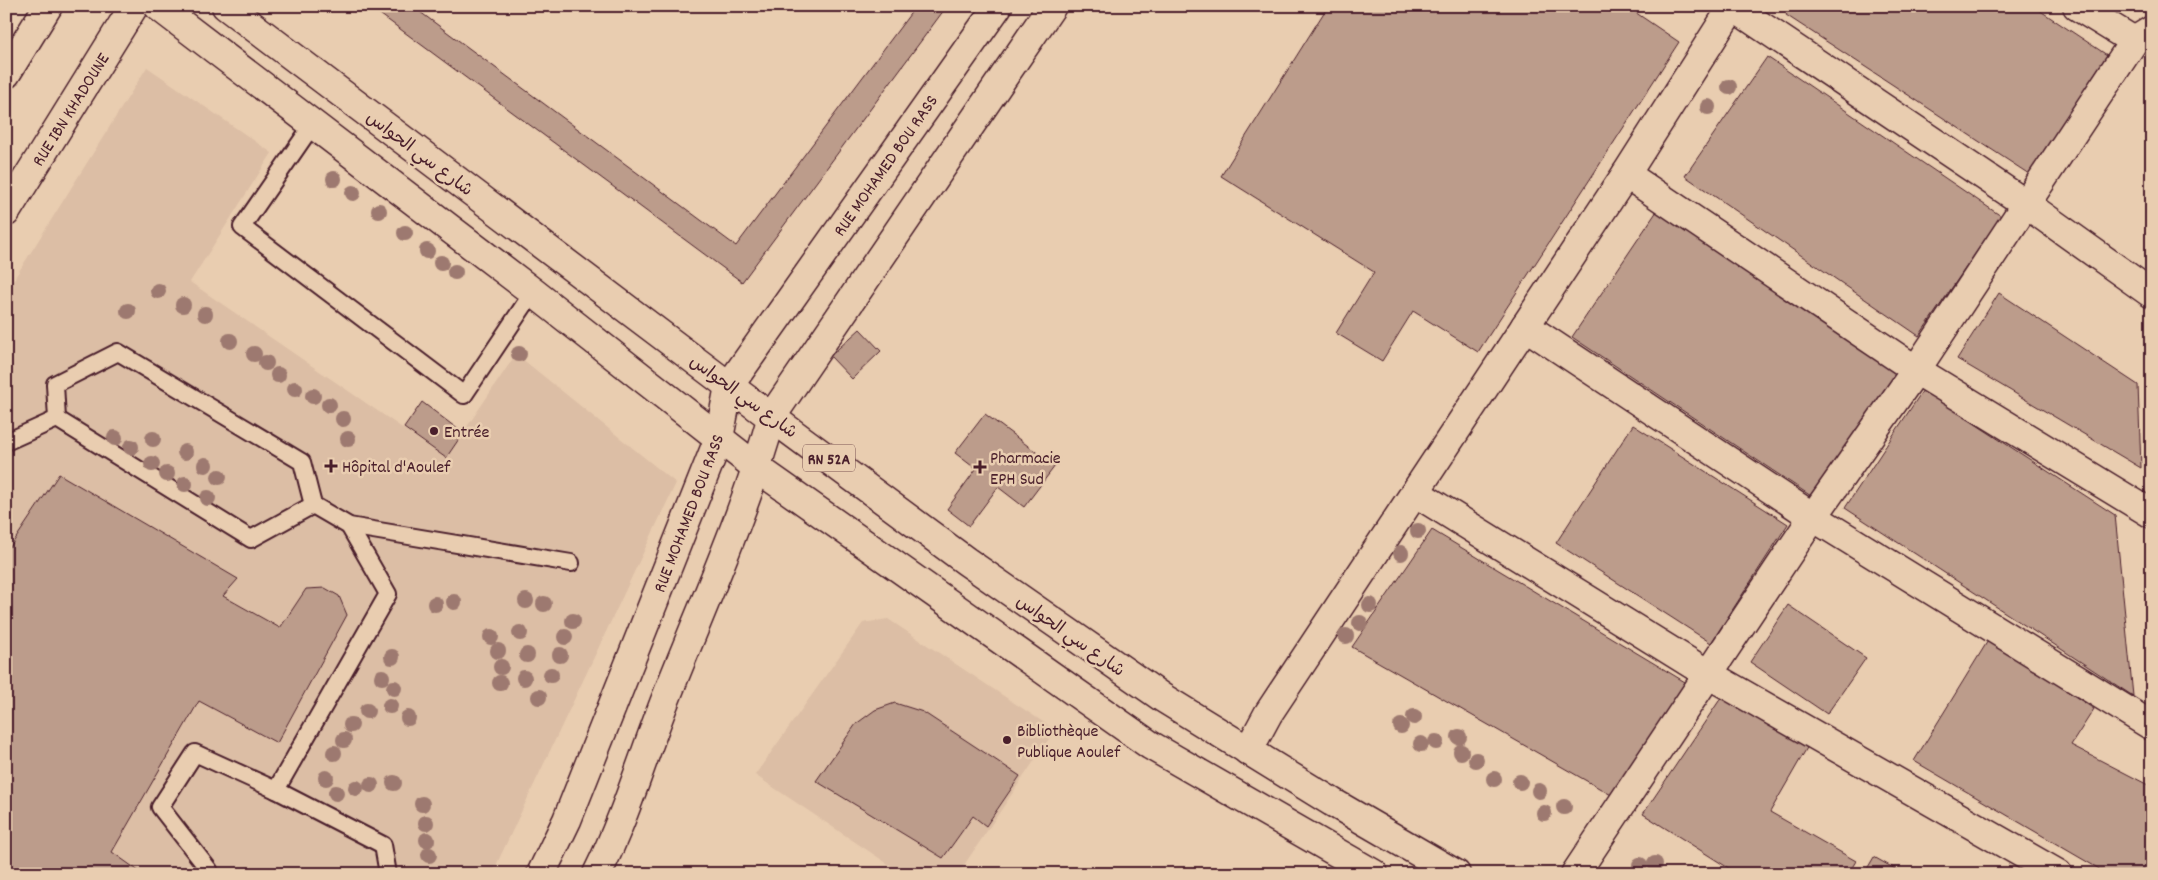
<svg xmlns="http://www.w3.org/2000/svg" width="2158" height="880" font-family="Dekko,'Playpen Sans Arabic',sans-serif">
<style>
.built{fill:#dcbea5;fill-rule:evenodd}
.building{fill:#bc9c8b;stroke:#4a1f2b}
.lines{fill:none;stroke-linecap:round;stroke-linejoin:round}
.lane-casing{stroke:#4a1f2b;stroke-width:20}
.street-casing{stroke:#4a1f2b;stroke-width:31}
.secondary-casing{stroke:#4a1f2b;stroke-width:31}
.primary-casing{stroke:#4a1f2b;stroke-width:31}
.lane{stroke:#e9cdb0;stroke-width:16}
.street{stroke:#e9cdb0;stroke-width:28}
.secondary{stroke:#e9cdb0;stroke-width:28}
.primary{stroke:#e9cdb0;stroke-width:28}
.tree{fill:#9d7970}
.poi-dot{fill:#4a1f2b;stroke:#e9cdb0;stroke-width:2}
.labels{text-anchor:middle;stroke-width:5;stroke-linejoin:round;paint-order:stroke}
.shield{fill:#e9cdb0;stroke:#7a5353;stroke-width:1}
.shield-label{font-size:16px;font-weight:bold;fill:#4a1f2b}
.street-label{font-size:18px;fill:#4a1f2b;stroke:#e9cdb0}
.poi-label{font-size:18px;fill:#4a1f2b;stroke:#e9cdb0;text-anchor:start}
</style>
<rect width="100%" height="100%" fill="#e9cdb0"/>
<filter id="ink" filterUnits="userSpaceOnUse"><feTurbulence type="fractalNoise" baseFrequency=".02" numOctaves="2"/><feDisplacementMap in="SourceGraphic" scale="10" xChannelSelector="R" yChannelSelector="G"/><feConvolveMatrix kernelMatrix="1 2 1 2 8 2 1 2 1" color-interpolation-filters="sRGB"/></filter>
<g filter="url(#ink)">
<g class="built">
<path d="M147,67L272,153L190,282L446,458L516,354L676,483L492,874H143L112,852L199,701L277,743L347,615L339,596L325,588L306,589L280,628L223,596L10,547L6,544V292Z"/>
<path d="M888,619L1055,730L958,874H903L755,775L863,623ZM895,703L923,712L1019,776L987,826L973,816L943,858L816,781L856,724L875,710Z"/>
</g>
<g class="building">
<path d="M369,6H412L736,246L916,6H947L742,282Z"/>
<path d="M1328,6H1626L1679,42L1478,352L1413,311L1382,361L1336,333L1374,272L1221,176Z"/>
<path d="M1791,6H2033L2107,55L2029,174L1786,15Z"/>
<path d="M1767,57L2001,216L1919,336L1685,176Z"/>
<path d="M1657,211L1899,372L1814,498L1572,337Z"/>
<path d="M1999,293L2138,385L2141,468L1957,359Z"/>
<path d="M860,329L881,351L852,379L830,356Z"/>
<path d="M1923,390L2115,515L2133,696L1845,508Z"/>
<path d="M422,402L463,433L446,458L404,428Z"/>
<path d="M985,414L1055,466L1024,507L998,487L969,526L947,509L976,469L955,453Z"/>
<path d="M1633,425L1788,524L1711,643L1556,543Z"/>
<path d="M59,474L238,579L223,596L280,628L306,589L325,588L339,596L347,615L277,743L199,701L112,852L143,874H6V544L10,547Z"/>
<path d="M1432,530L1690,685L1613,796L1352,647Z"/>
<path d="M1788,605L1866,658L1827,714L1750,662Z"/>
<path d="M1989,639L2094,709L2071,745L2152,787V874H2108L1914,761Z"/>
<path d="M1721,698L1808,746L1770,812L1856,861L1848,874H1738L1643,814Z"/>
<path d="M895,703L923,712L1020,776L986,826L973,816L943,858L816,781L856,724L875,710Z"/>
<path d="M1874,857L1904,874H1864Z"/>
</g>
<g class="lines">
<g class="lane-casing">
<g id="lane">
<path d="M313,124L242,227L464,395L533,292"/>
<path d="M57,419L55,384L118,352L302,462L313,505L349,526L571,563"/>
<path d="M57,419L251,539L313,505"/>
<path d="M6,442L57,419"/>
<path d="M349,526L388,594L276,790L383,845L388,874"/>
<path d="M209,874V870L160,807L195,753L276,790"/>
</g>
</g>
<g class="street-casing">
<g id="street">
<path d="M2077,6L2134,41"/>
<path d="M1733,7L2026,204L2152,294"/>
<path d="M1626,174L1916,370L2152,514"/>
<path d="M1525,326L1813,517L2152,726"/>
<path d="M1416,493L1708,674L2058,874"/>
<path d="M1248,751L1268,714L1626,174L1733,6"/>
<path d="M1575,874L1813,517L1916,370L2134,41L2152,30"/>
</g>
</g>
<g class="secondary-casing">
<g id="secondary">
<path d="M6,74L48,6"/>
<path d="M6,212L134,6"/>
<path d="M541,874L567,820L719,438L729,386L998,6"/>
<path d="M597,874C626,816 644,753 668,693C704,602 746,511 772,416L1052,6"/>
</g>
</g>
<g class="primary-casing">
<g id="primary">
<path d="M158,6L533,292L757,468L1150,745L1374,874"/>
<path d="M226,6L729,386L966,561L1163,698L1332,802L1456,874"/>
</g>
</g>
<use href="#lane" class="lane"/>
<use href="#street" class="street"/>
<use href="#secondary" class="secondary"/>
<use href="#primary" class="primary"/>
</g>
<g class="tree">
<circle cx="1729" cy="87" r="8"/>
<circle cx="1708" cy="107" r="8"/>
<circle cx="334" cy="179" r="8"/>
<circle cx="353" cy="193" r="8"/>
<circle cx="379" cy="211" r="8"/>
<circle cx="405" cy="233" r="8"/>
<circle cx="427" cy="251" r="8"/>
<circle cx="441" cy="263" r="8"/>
<circle cx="455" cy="272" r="8"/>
<circle cx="158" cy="291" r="8"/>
<circle cx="183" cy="305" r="8"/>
<circle cx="128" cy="311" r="8"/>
<circle cx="205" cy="314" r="8"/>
<circle cx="230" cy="341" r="8"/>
<circle cx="254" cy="354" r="8"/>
<circle cx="519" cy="354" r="8"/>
<circle cx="266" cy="363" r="8"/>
<circle cx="278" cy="375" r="8"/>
<circle cx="295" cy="389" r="8"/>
<circle cx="313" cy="396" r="8"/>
<circle cx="329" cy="405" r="8"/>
<circle cx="343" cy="419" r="8"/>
<circle cx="115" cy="438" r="8"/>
<circle cx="153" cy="439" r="8"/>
<circle cx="348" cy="439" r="8"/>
<circle cx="131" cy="447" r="8"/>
<circle cx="185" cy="452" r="8"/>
<circle cx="152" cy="464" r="8"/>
<circle cx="205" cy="465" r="8"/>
<circle cx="167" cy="474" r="8"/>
<circle cx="219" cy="477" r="8"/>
<circle cx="185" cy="484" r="8"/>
<circle cx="208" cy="498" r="8"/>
<circle cx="1418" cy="531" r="8"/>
<circle cx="1401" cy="553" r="8"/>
<circle cx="526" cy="601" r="8"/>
<circle cx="454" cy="602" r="8"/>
<circle cx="435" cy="604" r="8"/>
<circle cx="544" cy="604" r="8"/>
<circle cx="1370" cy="605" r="8"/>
<circle cx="573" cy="621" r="8"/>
<circle cx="1360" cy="623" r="8"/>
<circle cx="520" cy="633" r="8"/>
<circle cx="1346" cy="636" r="8"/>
<circle cx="491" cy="637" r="8"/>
<circle cx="565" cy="637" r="8"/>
<circle cx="498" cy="651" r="8"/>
<circle cx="527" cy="655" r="8"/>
<circle cx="560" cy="655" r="8"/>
<circle cx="392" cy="657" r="8"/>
<circle cx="501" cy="667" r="8"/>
<circle cx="551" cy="675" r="8"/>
<circle cx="382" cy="677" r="8"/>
<circle cx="524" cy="678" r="8"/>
<circle cx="500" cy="683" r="8"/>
<circle cx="394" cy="688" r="8"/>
<circle cx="539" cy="697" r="8"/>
<circle cx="390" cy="706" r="8"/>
<circle cx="367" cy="711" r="8"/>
<circle cx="1414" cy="717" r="8"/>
<circle cx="408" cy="718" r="8"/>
<circle cx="351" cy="725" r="8"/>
<circle cx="1401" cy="726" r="8"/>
<circle cx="1459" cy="737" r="8"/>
<circle cx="344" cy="740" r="8"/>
<circle cx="1436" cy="742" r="8"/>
<circle cx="1421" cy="744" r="8"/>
<circle cx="1461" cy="752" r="8"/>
<circle cx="334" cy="753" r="8"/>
<circle cx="1476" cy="760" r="8"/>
<circle cx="326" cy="778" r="8"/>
<circle cx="1494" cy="779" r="8"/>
<circle cx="1520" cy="782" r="8"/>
<circle cx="394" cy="783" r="8"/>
<circle cx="371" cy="785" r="8"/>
<circle cx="356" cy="788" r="8"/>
<circle cx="1539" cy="791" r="8"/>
<circle cx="336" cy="793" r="8"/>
<circle cx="422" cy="804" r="8"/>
<circle cx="1564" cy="807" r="8"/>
<circle cx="1544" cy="813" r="8"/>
<circle cx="426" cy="823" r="8"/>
<circle cx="427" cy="840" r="8"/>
<circle cx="429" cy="855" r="8"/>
<circle cx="1655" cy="864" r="8"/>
<circle cx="1640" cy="865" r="8"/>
</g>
</g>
<g class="poi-dot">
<circle cx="434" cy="431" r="5"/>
<path d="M328.5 458.5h5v5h5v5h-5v5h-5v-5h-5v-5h5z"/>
<path d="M977.5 459.5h5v5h5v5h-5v5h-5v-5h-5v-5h5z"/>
<circle cx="1007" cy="740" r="5"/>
</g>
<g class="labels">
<rect class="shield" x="803" y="444.5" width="52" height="27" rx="4"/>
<g class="shield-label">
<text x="829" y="464">RN 52A</text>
</g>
<g class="street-label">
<text transform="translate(70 109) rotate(-58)" y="6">RUE IBN KHADOUNE</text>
<text transform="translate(420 153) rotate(37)" y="6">شارع سي الحواس</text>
<text transform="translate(885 165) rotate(-55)" y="6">RUE MOHAMED BOU RASS</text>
<text transform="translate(744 396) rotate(36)" y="6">شارع سي الحواس</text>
<text transform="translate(688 513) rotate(-69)" y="6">RUE MOHAMED BOU RASS</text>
<text transform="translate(1071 635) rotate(35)" y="6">شارع سي الحواس</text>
</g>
<g class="poi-label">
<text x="444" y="437">Entrée</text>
<text x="990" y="463">Pharmacie<tspan x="990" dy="21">EPH Sud</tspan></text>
<text x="342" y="472">Hôpital d'Aoulef</text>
<text x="1017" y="736">Bibliothèque<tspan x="1017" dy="21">Publique Aoulef</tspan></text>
</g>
</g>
<rect width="2158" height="880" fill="none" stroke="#e9cdb0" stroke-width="25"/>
<rect x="12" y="12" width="2133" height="855" fill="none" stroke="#4a1f2b" stroke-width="2" filter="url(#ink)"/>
</svg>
